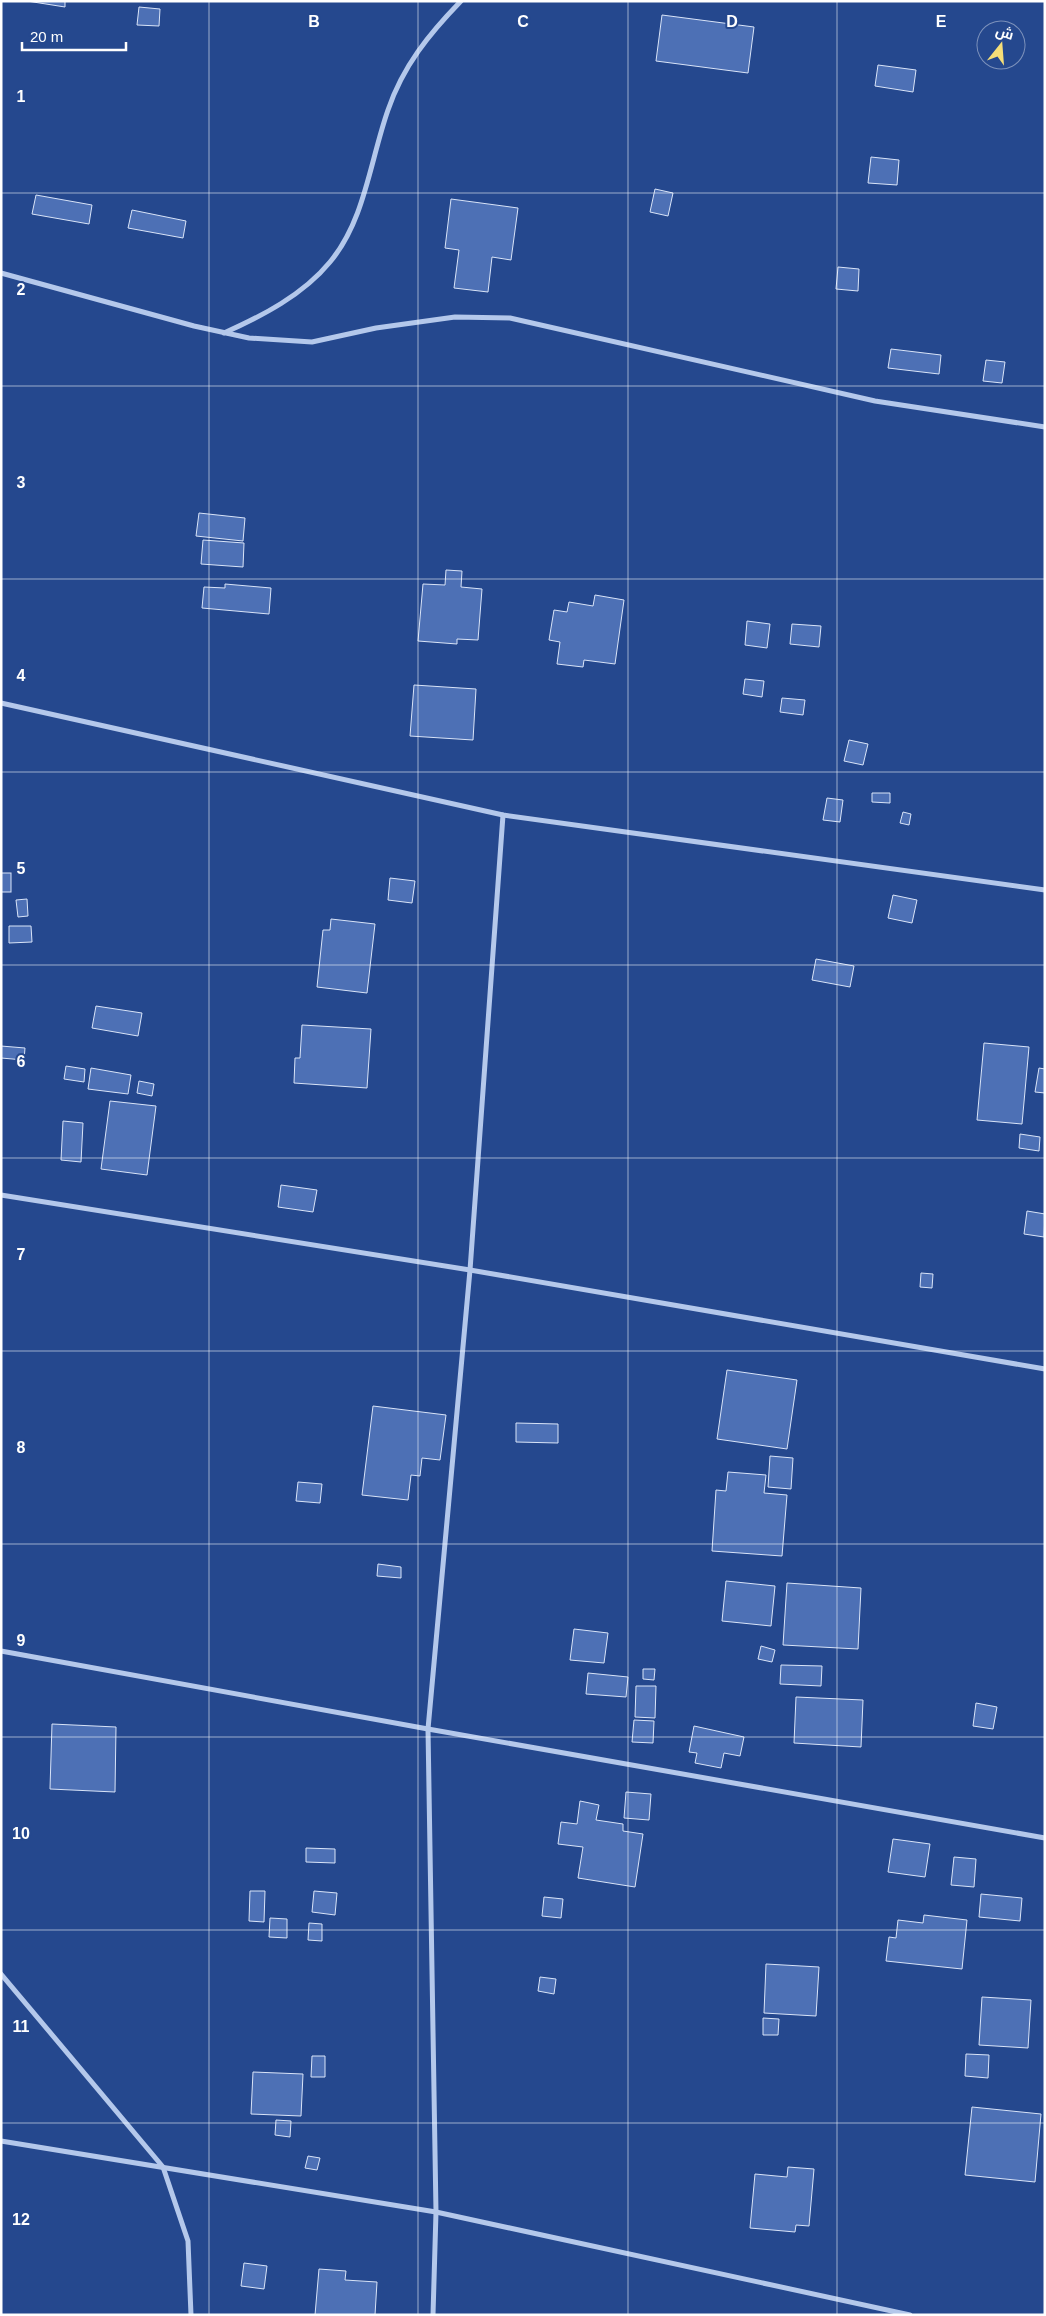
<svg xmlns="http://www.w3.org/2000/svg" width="1046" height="2316" font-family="Helvetica,Cairo,sans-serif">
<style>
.building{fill:#4d70b5;stroke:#d9e4f8}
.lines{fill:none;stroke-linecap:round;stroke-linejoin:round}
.street{stroke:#b4c8eb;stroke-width:5}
.grid{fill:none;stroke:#fff;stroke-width:1;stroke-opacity:0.55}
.grid-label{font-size:16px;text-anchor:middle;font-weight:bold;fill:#fff;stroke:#25488e;stroke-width:4;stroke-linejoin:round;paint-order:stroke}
</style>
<rect width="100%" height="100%" fill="#25488e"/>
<g class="building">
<path d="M27,1H65V7Z"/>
<path d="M139,7L160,9L159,26L137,25Z"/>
<path d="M662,15L754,27L748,73L656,61Z"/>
<path d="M878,65L916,70L913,92L875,86Z"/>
<path d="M871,157L899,160L897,185L868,183Z"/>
<path d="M655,189L673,193L668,216L650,212Z"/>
<path d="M36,195L92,205L89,224L32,214Z"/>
<path d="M451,199L518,208L511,260L492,257L488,292L454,288L459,250L445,248Z"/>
<path d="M132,210L186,221L183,238L128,228Z"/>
<path d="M838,267L859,269L858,291L836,289Z"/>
<path d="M891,349L941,355L939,374L888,368Z"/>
<path d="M986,360L1005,362L1002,383L983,381Z"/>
<path d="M199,513L245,518L243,541L196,536Z"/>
<path d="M203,540L244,543L243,567L201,564Z"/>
<path d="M446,570L462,571L461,587L482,589L478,640L457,639V644L418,641L423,584L445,585Z"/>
<path d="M225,584L271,588L269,614L202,608L204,587L225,588Z"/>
<path d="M595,595L624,600L615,664L584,660L583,667L557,664L560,642L549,640L554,610L567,612L569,602L593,606Z"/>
<path d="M747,621L770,624L767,648L745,645Z"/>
<path d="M792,624L821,626L819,647L790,644Z"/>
<path d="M745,679L764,681L762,697L743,694Z"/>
<path d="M414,685L476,689L473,740L410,736Z"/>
<path d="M782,698L805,700L803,715L780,712Z"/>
<path d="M849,740L868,744L863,765L844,761Z"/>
<path d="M872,793H890V803L872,802Z"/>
<path d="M827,798L843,800L840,822L823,820Z"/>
<path d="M903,812L911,814L909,825L900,823Z"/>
<rect x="1" y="873" width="10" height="19"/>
<path d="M390,878L415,881L412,903L388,900Z"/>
<path d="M893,895L917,900L912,923L888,918Z"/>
<path d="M27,899L28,916L18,917L16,900Z"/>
<path d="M331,919L375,924L367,993L317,987L323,930H330Z"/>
<path d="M9,926H31L32,942L9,943Z"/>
<path d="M816,959L854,966L850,987L812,980Z"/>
<path d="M96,1006L142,1013L138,1036L92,1028Z"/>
<path d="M302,1025L371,1029L367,1088L294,1083L295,1058H300Z"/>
<path d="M984,1043L1029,1047L1022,1124L977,1120Z"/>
<path d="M1,1046L25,1048L24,1060L1,1058Z"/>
<path d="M66,1066L85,1069L84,1082L64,1079Z"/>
<path d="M91,1068L131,1075L128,1094L88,1089Z"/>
<path d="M1039,1068L1045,1069V1093L1035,1092Z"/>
<path d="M139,1081L154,1084L152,1096L137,1093Z"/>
<path d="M110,1101L156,1106L147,1175L101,1169Z"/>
<path d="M63,1121L83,1123L81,1162L61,1160Z"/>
<path d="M1020,1134L1040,1137L1039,1151L1019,1148Z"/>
<path d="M281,1185L317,1190L313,1212L278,1207Z"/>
<path d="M1027,1211L1045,1214L1044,1237L1024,1234Z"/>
<path d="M921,1273L933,1274L932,1288L920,1287Z"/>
<path d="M727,1370L797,1380L787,1449L717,1439Z"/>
<path d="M373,1406L446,1415L440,1460L422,1458L420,1476L411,1475L408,1500L362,1495Z"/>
<path d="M516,1423L558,1424V1443L516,1442Z"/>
<path d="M770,1456L793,1458L791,1489L768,1487Z"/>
<path d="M728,1472L766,1475L764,1493L787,1495L782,1556L712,1551L716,1490L726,1491Z"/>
<path d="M298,1482L322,1484L320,1503L296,1501Z"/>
<path d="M378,1564L401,1567V1578L377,1576Z"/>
<path d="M726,1581L775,1586L771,1626L722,1621Z"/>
<path d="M787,1583L861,1588L858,1649L783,1645Z"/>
<path d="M574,1629L608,1633L604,1663L570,1660Z"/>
<path d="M761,1646L775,1650L772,1662L758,1659Z"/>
<path d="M781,1665L822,1666L821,1686L780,1684Z"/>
<path d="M643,1669H655L654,1680L643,1679Z"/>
<path d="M588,1673L628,1677L626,1697L586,1694Z"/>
<path d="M636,1686H656L655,1718L635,1717Z"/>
<path d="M796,1697L863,1700L861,1747L794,1743Z"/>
<path d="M976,1703L997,1707L993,1729L973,1726Z"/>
<path d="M634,1720L654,1721L653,1743L632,1742Z"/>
<path d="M52,1724L116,1727L115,1792L50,1789Z"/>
<path d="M694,1726L744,1737L740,1756L724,1753L721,1768L695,1763L697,1753L689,1752Z"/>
<path d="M626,1792L651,1794L649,1820L624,1818Z"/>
<path d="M580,1801L599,1805L596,1820L623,1824V1831L643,1834L635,1887L578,1878L583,1847L558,1844L561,1822L577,1824Z"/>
<path d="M893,1839L930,1844L925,1877L888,1872Z"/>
<path d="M306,1848L335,1849V1863L306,1862Z"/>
<path d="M954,1857L976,1859L974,1887L951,1885Z"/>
<path d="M250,1891H265L264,1922L249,1921Z"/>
<path d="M314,1891L337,1893L335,1915L312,1912Z"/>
<path d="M981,1894L1022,1898L1020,1921L979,1917Z"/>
<path d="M544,1897L563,1899L561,1918L542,1916Z"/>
<path d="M924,1915L967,1920L962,1969L886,1961L889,1937L896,1938L898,1920L923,1923Z"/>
<path d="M270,1918L287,1919V1938L269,1937Z"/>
<path d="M309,1923L322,1924V1941L308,1940Z"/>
<path d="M766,1964L819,1967L816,2016L764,2013Z"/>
<path d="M540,1977L556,1979L554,1994L538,1991Z"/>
<path d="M982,1997L1031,2000L1028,2048L979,2045Z"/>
<path d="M763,2018L779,2019L778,2035H763Z"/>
<path d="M966,2054L989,2055L988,2078L965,2076Z"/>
<path d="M312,2056H325V2077H311Z"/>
<path d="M253,2072L303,2074L301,2116L251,2114Z"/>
<path d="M972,2107L1041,2114L1035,2182L965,2175Z"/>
<path d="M276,2120L291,2121L290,2137L275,2135Z"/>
<path d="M308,2156L320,2158L317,2170L305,2168Z"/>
<path d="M788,2167L814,2169L809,2226L796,2225L795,2232L750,2228L755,2174L787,2177Z"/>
<path d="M244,2263L267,2266L264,2289L241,2286Z"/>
<path d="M319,2269L346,2271L345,2280L377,2282L375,2315H315Z"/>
</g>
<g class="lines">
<g class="street">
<path d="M1,273L194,326L249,338L312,342L376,328L455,317L510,318L875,401L1045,427"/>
<path d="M224,333C262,316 303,295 330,262C365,220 370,161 388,110C403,66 429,34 461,1"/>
<path d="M1,703L503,815L1045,890"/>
<path d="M1,1195L470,1270L1045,1369"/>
<path d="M1,1651L428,1729L1045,1838"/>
<path d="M1,1974L163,2167L188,2241L191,2315"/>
<path d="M1,2141L436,2212L910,2315"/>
<path d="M433,2315L436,2212L428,1729L470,1270L503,815"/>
</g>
</g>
<path class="grid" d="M209,1V2315M418,1V2315M628,1V2315M837,1V2315M1,193H1045M1,386H1045M1,579H1045M1,772H1045M1,965H1045M1,1158H1045M1,1351H1045M1,1544H1045M1,1737H1045M1,1930H1045M1,2123H1045"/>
<g class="grid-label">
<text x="314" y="27">B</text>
<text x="523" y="27">C</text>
<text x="732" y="27">D</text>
<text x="941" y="27">E</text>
<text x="21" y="102">1</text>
<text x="21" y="295">2</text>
<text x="21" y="488">3</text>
<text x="21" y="681">4</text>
<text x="21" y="874">5</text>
<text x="21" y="1067">6</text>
<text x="21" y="1260">7</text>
<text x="21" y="1453">8</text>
<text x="21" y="1646">9</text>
<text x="21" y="1839">10</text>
<text x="21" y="2032">11</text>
<text x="21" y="2225">12</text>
</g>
<rect width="1046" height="2316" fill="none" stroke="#ffffff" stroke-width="5"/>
<g transform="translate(1001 45) rotate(17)"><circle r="24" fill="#25488e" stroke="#7c91bb"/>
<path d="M0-4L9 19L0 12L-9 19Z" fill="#f5de78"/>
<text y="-8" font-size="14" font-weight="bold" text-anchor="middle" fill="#ffffff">ش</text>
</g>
<path d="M22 42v8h104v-8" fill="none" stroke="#ffffff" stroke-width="2.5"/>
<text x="30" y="42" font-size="15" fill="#ffffff" stroke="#25488e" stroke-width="4" paint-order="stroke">20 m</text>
</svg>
